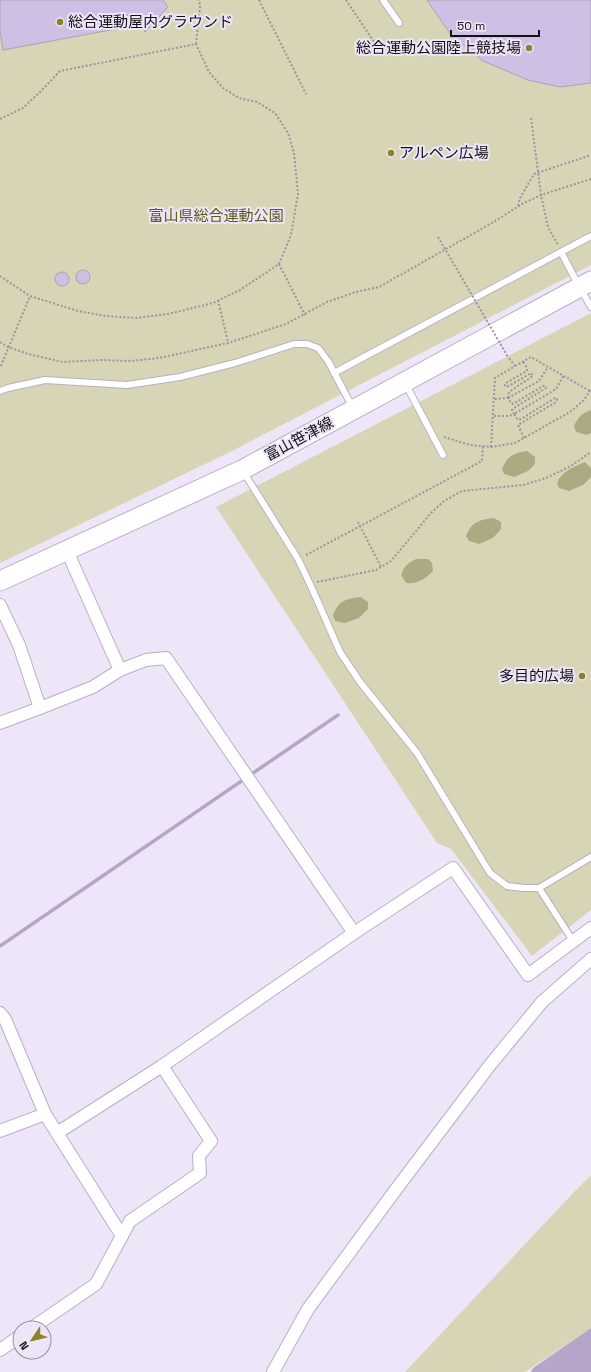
<svg xmlns="http://www.w3.org/2000/svg" width="591" height="1372" font-family="'Space Grotesk','Noto Sans JP',sans-serif">
<style>
.green{fill:#d8d5b7}
.forest{fill:#ada982}
.water{fill:#b6a5c8}
.lines{fill:none;stroke-linecap:round;stroke-linejoin:round}
.stream{stroke:#b6a5c8;stroke-width:3.5}
.building{fill:#d0bfe4;stroke:#aaa2b3}
.service-casing{stroke:#b8b0c2;stroke-width:8}
.minor-casing{stroke:#b8b0c2;stroke-width:14}
.primary-casing{stroke:#b8b0c2;stroke-width:21}
.path{stroke:#9a94a1;stroke-width:2;stroke-dasharray:2 2;stroke-linecap:butt}
.service{stroke:#fff;stroke-width:6}
.minor{stroke:#fff;stroke-width:12}
.primary{stroke:#fff;stroke-width:19}
.path-bridge{stroke:#9a94a1;stroke-width:2;stroke-dasharray:2 2;stroke-linecap:butt}
.poi-dot{fill:#8d8129;stroke:#eee6f8;stroke-width:1.5}
.labels{text-anchor:middle;stroke-width:4;stroke-linejoin:round;paint-order:stroke}
.poi-label{font-size:15px;fill:#131016;stroke:#eee6f8;text-anchor:start}
.park-label{font-size:15px;fill:#5f5715;stroke:#eee6f8}
.street-label{font-size:15px;fill:#131016;stroke:#eee6f8}
</style>
<rect width="100%" height="100%" fill="#eee6f8"/>
<g class="green">
<path d="M0,0H591V265L232,451L0,563Z"/>
<path d="M591,313V910L532,956L451,849L437,843L216,507Z"/>
<path d="M591,1175V1328L525,1372H405L575,1191Z"/>
</g>
<g class="forest">
<path d="M591,410V433L587,435L576,432L574,426C578,417 582,413 591,410Z"/>
<path d="M527,451L535,457V464L528,471L514,477L504,474L502,469C507,456 514,453 527,451Z"/>
<path d="M585,462L591,468V477L583,485L569,491L559,488L557,483C562,471 573,467 585,462Z"/>
<path d="M494,518L501,522V529L493,538L479,544L469,541L466,536C472,521 480,520 494,518Z"/>
<path d="M416,559H428L432,563L433,571C426,579 417,584 406,583L401,575C404,566 408,563 416,559Z"/>
<path d="M361,597L368,602V609L359,618L345,623L335,621L333,615C339,600 346,599 361,597Z"/>
</g>
<path class="water" d="M591,1328V1372H531L533,1368Z"/>
<g class="lines">
<path class="stream" d="M0,946L338,715"/>
</g>
<g class="building">
<path d="M0,0H163L168,7L145,32L135,15L119,17L121,28L3,50L0,32Z"/>
<path d="M427,0H591V83L560,87L528,80L483,61L451,35Z"/>
<circle cx="83" cy="277" r="7"/>
<circle cx="62" cy="279" r="7"/>
</g>
<g class="lines">
<g class="service-casing">
<g id="service">
<path d="M383,0L399,23"/>
<path d="M561,252L580,288L591,307"/>
<path d="M334,373L591,236"/>
<path d="M405,383L443,455"/>
<path d="M0,391L8,388L45,380L127,385L180,377L235,363L294,344H307L318,348L328,361L353,408"/>
<path d="M243,471L298,559L310,584L340,652L360,682L417,753L490,873L507,886L524,888H539L591,857"/>
<path d="M539,888L573,941"/>
</g>
</g>
<g class="minor-casing">
<g id="minor">
<path d="M67,551L120,670L146,660L166,658L354,933"/>
<path d="M0,605L19,645L40,708L93,687L120,670"/>
<path d="M0,723L40,708"/>
<path d="M0,1013L5,1019L45,1114L57,1133L162,1066L354,933L453,868L528,975L591,928"/>
<path d="M0,1131L45,1114"/>
<path d="M57,1133L122,1236"/>
<path d="M32,1328L96,1284L130,1221L200,1173L199,1156L211,1141L162,1066"/>
<path d="M0,1350L20,1336"/>
<path d="M273,1372L308,1309L397,1188L490,1065L542,1002L591,959"/>
</g>
</g>
<g class="primary-casing">
<path id="primary" d="M0,581L242,470L591,281"/>
</g>
<g class="path">
<path d="M259,0L306,94"/>
<path d="M346,0L380,51"/>
<path d="M196,44L200,7L199,0"/>
<path d="M531,118L541,195L548,227L558,245"/>
<path d="M0,119L23,108L41,91L60,71L196,44L209,72L223,88L239,98L257,102L275,113L288,133L294,153L298,194L291,235L279,264L240,290L213,303L168,314L136,318L106,316L78,311L30,296L0,368"/>
<path d="M518,206L520,198L534,174L591,155"/>
<path d="M279,264L305,315"/>
<path d="M0,276L30,296"/>
<path d="M218,300L228,342"/>
<path d="M0,342L8,347L28,354L63,362L101,360L130,361L159,358L228,343L286,324L327,302L356,292L379,287L492,223L522,204L541,195L591,179"/>
<path d="M515,366L531,357L590,391"/>
<path d="M508,398L509,392L533,376L531,373L509,386L506,387L505,385L506,383L527,371V368L523,361"/>
<path d="M508,398L539,381L548,367"/>
<path d="M494,416H509L514,414L512,410L514,408L546,388L545,386H543L513,404L511,403L508,398L494,399"/>
<path d="M444,437L470,445L491,447L515,443L570,412L584,400L591,389"/>
<path d="M524,438L518,425L556,402L557,399L555,398L521,419L518,420L514,414L556,389L564,375"/>
<path d="M491,447L495,378L515,366L508,357"/>
<path d="M358,522L381,567"/>
<path d="M306,555L482,461L483,446"/>
<path d="M317,582L376,570L391,561L431,513L444,501L462,491L523,485L546,478L571,466L591,452"/>
</g>
<use href="#service" class="service"/>
<use href="#minor" class="minor"/>
<use href="#primary" class="primary"/>
<path class="path-bridge" d="M438,237L508,357"/>
</g>
<g class="poi-dot">
<circle cx="60" cy="22" r="4"/>
<circle cx="529" cy="48" r="4"/>
<circle cx="391" cy="153" r="4"/>
<circle cx="582" cy="676" r="4"/>
</g>
<g class="labels">
<g class="poi-label">
<text x="68" y="27">総合運動屋内グラウンド</text>
<text x="521" y="53" text-anchor="end">総合運動公園陸上競技場</text>
<text x="399" y="158">アルペン広場</text>
<text x="574" y="681" text-anchor="end">多目的広場</text>
</g>
<g class="park-label">
<text x="216" y="221">富山県総合運動公園</text>
</g>
<g class="street-label">
<text transform="translate(299 439) rotate(-28)" y="5">富山笹津線</text>
</g>
</g>
<g transform="translate(32 1340) rotate(235)"><circle r="19" fill="#eee6f8" stroke="#96909e"/>
<path d="M0-3L7 15L0 10L-7 15Z" fill="#8d8129"/>
<text y="-6" font-size="11" font-weight="bold" text-anchor="middle" fill="#131016">N</text>
</g>
<path d="M451 30v6h88v-6" fill="none" stroke="#131016" stroke-width="2"/>
<text x="457" y="30" font-size="12" fill="#131016" stroke="#eee6f8" stroke-width="3" paint-order="stroke">50 m</text>
</svg>
